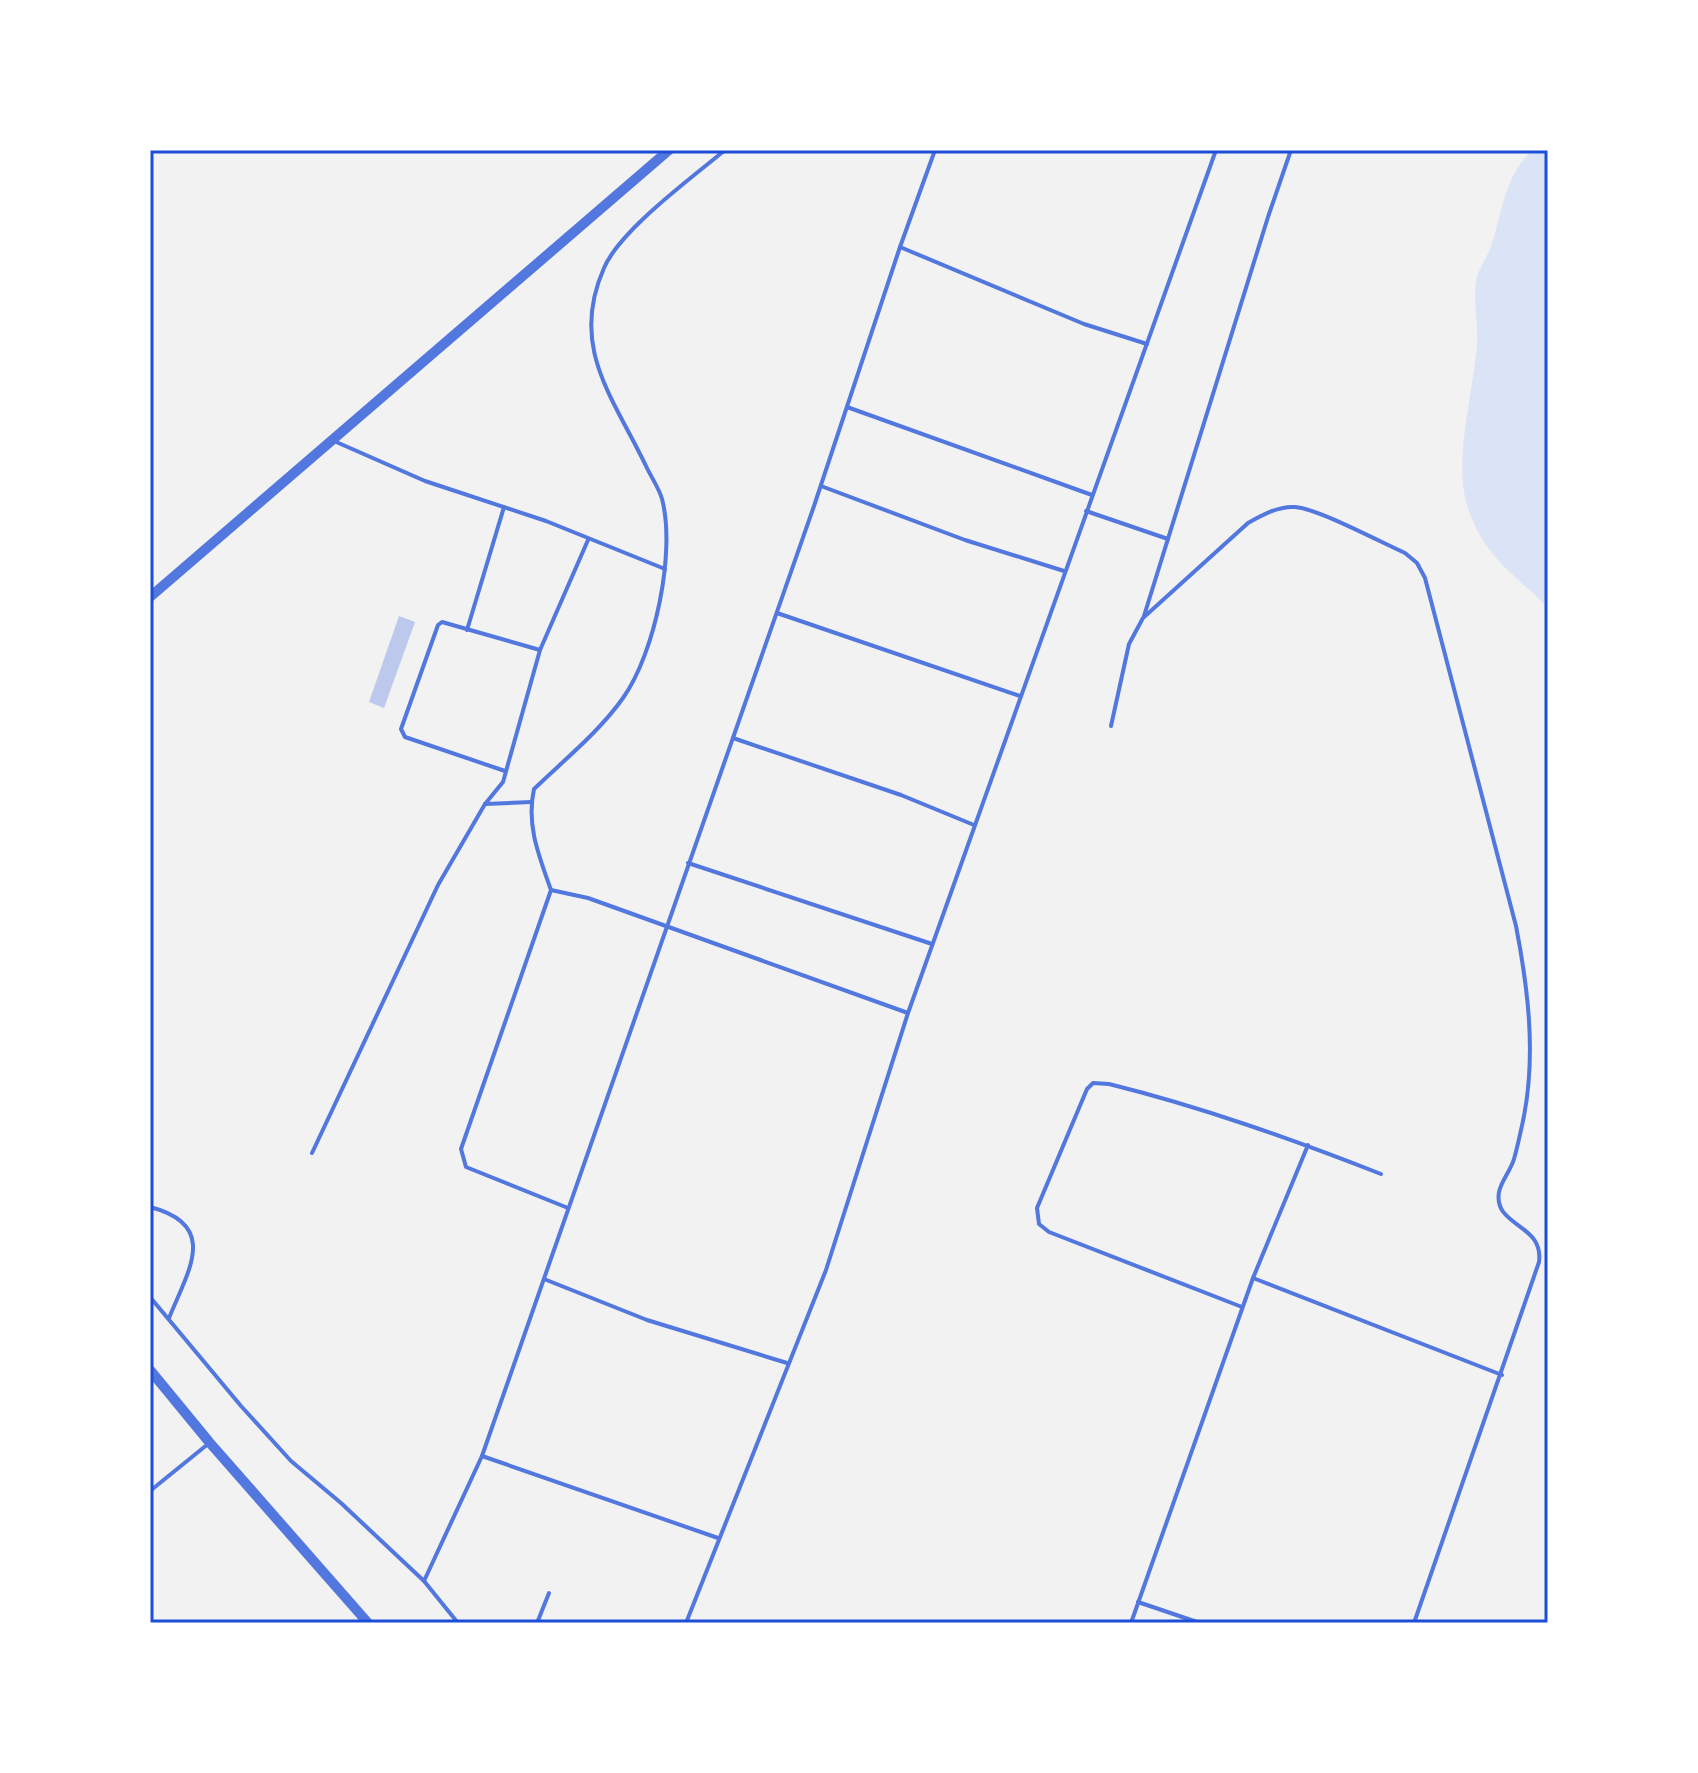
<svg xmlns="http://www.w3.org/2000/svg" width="1698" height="1773" font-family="'Varela Round',sans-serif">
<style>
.green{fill:#dbe4f7}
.building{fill:#bdc9ec}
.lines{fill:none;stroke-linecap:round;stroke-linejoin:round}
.service{stroke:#5277de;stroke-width:4}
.tertiary{stroke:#5277de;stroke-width:10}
.neatline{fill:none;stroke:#1d4ed8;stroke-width:3}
</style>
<rect width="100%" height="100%" fill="#f2f2f2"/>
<path class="green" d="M1533,150H1548V608C1513,572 1483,557 1467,505C1453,460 1474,391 1477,343C1478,323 1473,301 1476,282C1477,271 1486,259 1490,249C1502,216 1504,174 1533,150Z"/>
<path class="building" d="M399,616L415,622L384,708L369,702Z"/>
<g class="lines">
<g class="service">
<path d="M900,247L1084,324L1147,344"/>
<path d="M847,407L1092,495"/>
<path d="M334,441L425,481L546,521L665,569"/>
<path d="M821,486L965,540L1064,571"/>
<path d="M1086,511L1168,539"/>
<path d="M777,613L1020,696"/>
<path d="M1144,616L1268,217L1291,150"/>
<path d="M467,630L504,507"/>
<path d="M1111,726L1129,644L1143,618L1248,523C1262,515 1278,506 1295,507C1319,509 1380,542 1405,553L1417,563L1425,578L1516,926C1528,988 1536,1053 1524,1116C1521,1130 1518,1145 1514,1159C1511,1170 1501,1181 1499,1192C1493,1227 1544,1223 1539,1262L1414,1623"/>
<path d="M733,738L901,795L974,825"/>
<path d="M505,771L405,737L401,729L438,625L442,622L540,650"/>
<path d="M485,804L531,802"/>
<path d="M688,863L932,944"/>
<path d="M551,890C539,856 526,825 534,789C564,760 599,732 623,698C655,653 676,552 662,499C659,488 651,477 646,466C613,397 569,347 604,268C620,230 693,177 725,150"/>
<path d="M150,1016V1015"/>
<path d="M312,1153L438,885L485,804L503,782L540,650L588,540"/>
<path d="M150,1207C220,1225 188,1271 169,1318"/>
<path d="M568,1208L466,1167L461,1149L551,890L588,898L908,1013"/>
<path d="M1253,1278L1502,1375"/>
<path d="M544,1279L647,1320L787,1363"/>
<path d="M150,1297L241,1406L291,1461L341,1503L424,1581L458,1623"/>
<path d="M1242,1307L1049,1232L1039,1224L1037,1208L1087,1089L1093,1083L1109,1084C1202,1107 1291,1139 1381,1174"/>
<path d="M482,1456L718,1538"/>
<path d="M150,1491L208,1444"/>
<path d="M424,1581L482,1456L814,506L900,247L935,150"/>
<path d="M1138,1602L1200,1623"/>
<path d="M537,1623L549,1593"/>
<path d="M686,1623L826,1270L908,1013L1216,150"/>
<path d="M1131,1623L1253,1278L1308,1145"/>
</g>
<g class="tertiary">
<path d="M150,597L669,150"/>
<path d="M150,1370L210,1443L368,1623"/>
</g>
</g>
<rect width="1698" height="1773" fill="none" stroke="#ffffff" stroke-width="304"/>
<rect x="152" y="152" width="1394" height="1469" class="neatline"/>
</svg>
